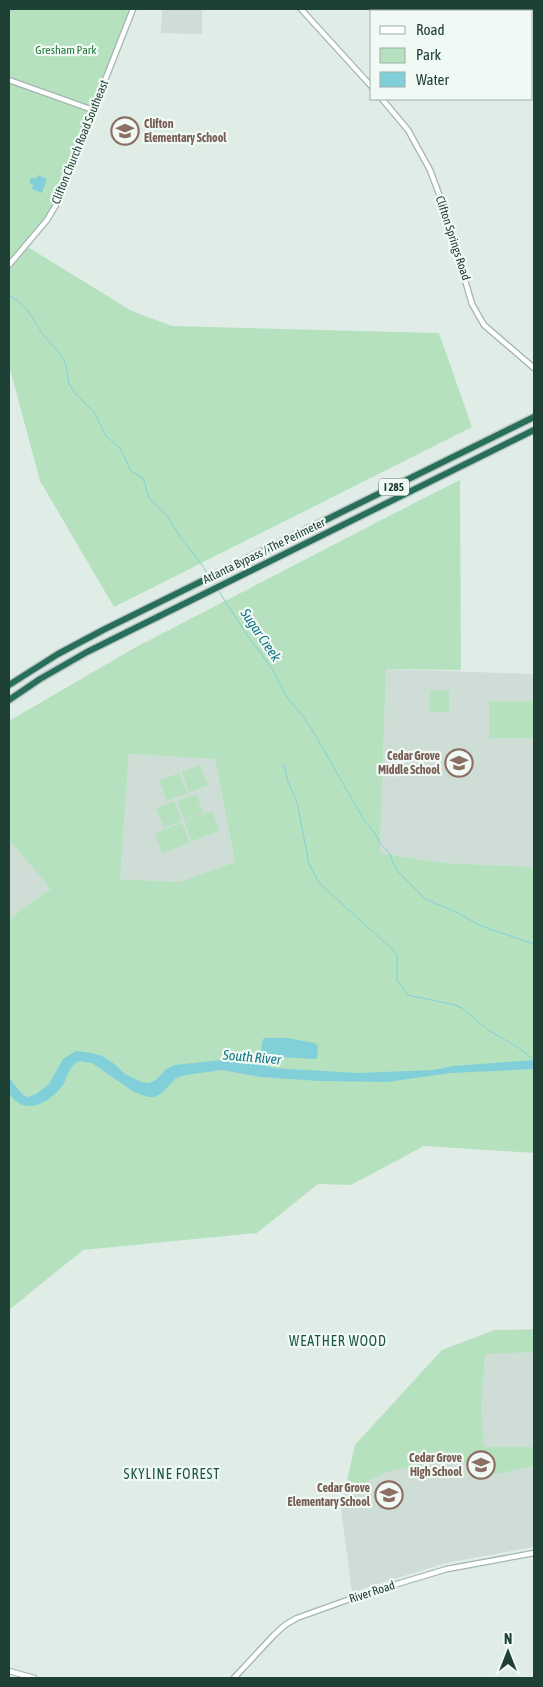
<svg xmlns="http://www.w3.org/2000/svg" width="543" height="1687" font-family="'Asap Condensed',sans-serif">
<style>
.built{fill:#ceddd5}
.green{fill:#b6e1bf;fill-rule:evenodd}
.water{fill:#81d0d9}
.lines{fill:none;stroke-linecap:round;stroke-linejoin:round}
.stream{stroke:#81d0d9;stroke-width:1}
.tertiary-casing{stroke:#a2b6ae;stroke-width:7}
.motorway-casing{stroke:#c0cac6;stroke-width:9}
.tertiary{stroke:#fff;stroke-width:4.5}
.motorway{stroke:#276f5c;stroke-width:6}
.labels{text-anchor:middle;stroke-width:4.5;stroke-linejoin:round;paint-order:stroke}
.shield{fill:#f1f9f5;stroke:#5e786f;stroke-width:1}
.shield-label{font-size:11px;font-weight:bold;fill:#1f4035}
.park-label{font-size:12px;fill:#247b41;stroke:#f1f9f5}
.education-label{font-size:12px;font-weight:bold;fill:#785e54;stroke:#f1f9f5;text-anchor:end}
.street-label{font-size:12px;fill:#1f4035;stroke:#f1f9f5}
.water-label{font-size:14px;font-style:italic;fill:#117683;stroke:#f1f9f5}
.neighbourhood-label{font-size:14px;letter-spacing:1px;fill:#185442;stroke:#f1f9f5}
</style>
<rect width="100%" height="100%" fill="#e0ede7"/>
<g class="built">
<path d="M162,9H202V34L161,33Z"/>
<path d="M386,669L534,674V867L445,863L380,853Z"/>
<path d="M129,754L215,759L235,862L179,882L120,879Z"/>
<path d="M9,840L52,890L22,909L9,921Z"/>
<path d="M534,1329V1547L446,1563L352,1592L341,1508L355,1445L442,1350L494,1330Z"/>
</g>
<g class="green">
<path d="M9,9H134L53,212L26,246L132,311L172,326L439,333L472,427L114,607L40,481L9,365Z"/>
<path d="M460,480L461,670L386,669L380,853L445,863L534,867V1153L424,1146L351,1185L318,1184L257,1233L83,1250L9,1310V921L22,909L51,889L9,840V721L136,647L391,515ZM129,754L215,759L235,862L179,882L120,879Z"/>
<path d="M430,690L449,691V712H429Z"/>
<rect x="489" y="701" width="45" height="37"/>
<path d="M200,765L208,785L189,793L182,772Z"/>
<path d="M179,773L187,793L167,801L159,781Z"/>
<path d="M196,794L203,813L184,820L177,801Z"/>
<path d="M174,801L182,821L164,828L156,808Z"/>
<path d="M212,811L219,831L192,841L184,821Z"/>
<path d="M182,823L190,843L162,853L155,833Z"/>
<path d="M496,1330H534V1352L485,1354L481,1405L484,1447H534V1466L485,1476L472,1474L461,1458L386,1472L358,1486L347,1482L355,1445L442,1350Z"/>
</g>
<g class="water">
<path d="M38,175L47,179L42,193L32,189L33,185L29,183L31,177L36,179Z"/>
<path d="M265,1038H287L315,1043L318,1046L317,1058L315,1059L264,1056L261,1051L263,1039Z"/>
<path d="M76,1051L92,1053L102,1056L113,1063L125,1074L141,1082L149,1083L156,1080L166,1069L175,1065L231,1059L259,1063L273,1068L357,1073L434,1070L452,1066L534,1060V1069L451,1073L387,1082L319,1081L260,1077L222,1070L185,1075L176,1078L162,1093L154,1097H148L134,1092L92,1063L79,1061C69,1066 69,1073 64,1083C56,1097 33,1114 17,1102C14,1100 11,1096 9,1093V1078L23,1095L28,1097L36,1094L49,1084L63,1059Z"/>
</g>
<g class="lines">
<g class="stream">
<path d="M9,296L14,298L26,308L45,337L61,355L66,365L69,384L76,394L95,413L105,435L120,448L131,471L143,478L149,498L168,517L182,540L197,558L208,574"/>
<path d="M218,590L247,635L273,670L285,694L310,726L364,820L375,833L380,843L390,854L393,863L398,872L425,899L456,912L481,926L534,944"/>
<path d="M284,765L288,782L297,802L309,864L319,883L393,950L397,955V980L408,995L455,1005L462,1008L488,1030L519,1048L534,1060"/>
</g>
<g class="tertiary-casing">
<g id="tertiary">
<path d="M301,9L372,87"/>
<path d="M9,80L93,110"/>
<path d="M382,99L408,130L430,170L442,202L472,304L484,325L534,368"/>
<path d="M9,265L47,220L56,205L133,9"/>
<path d="M9,1671L34,1678"/>
<path d="M234,1678L274,1635L285,1625L297,1618L367,1593L447,1569L534,1553"/>
</g>
</g>
<g class="motorway-casing">
<g id="motorway">
<path d="M9,685L58,654L105,629L534,417"/>
<path d="M9,700L40,679L87,652L534,430"/>
</g>
</g>
<use href="#tertiary" class="tertiary"/>
<use href="#motorway" class="motorway"/>
</g>
<defs>
<g id="school-ring" transform="scale(1.4375)"><circle r="9.5" fill="#f1f9f5" stroke="#8d6e63" stroke-width="1.5"/><path d="M0-5L7-2L0 1L-7-2ZM-4 1L0 2.5L4 1V4Q0 6-4 4Z" fill="#8d6e63"/></g>
</defs>
<g fill-rule="evenodd">
<use href="#school-ring" x="125" y="131"/>
<use href="#school-ring" x="459" y="763"/>
<use href="#school-ring" x="481" y="1465"/>
<use href="#school-ring" x="389" y="1495"/>
</g>
<g class="labels">
<rect class="shield" x="379" y="478.5" width="30" height="17" rx="4"/>
<g class="shield-label">
<text x="394" y="491">I 285</text>
</g>
<g class="park-label">
<text x="66" y="54">Gresham Park</text>
</g>
<g class="education-label">
<text x="144" y="128" text-anchor="start">Clifton<tspan x="144" dy="14">Elementary School</tspan></text>
<text x="440" y="760">Cedar Grove<tspan x="440" dy="14">Middle School</tspan></text>
<text x="462" y="1462">Cedar Grove<tspan x="462" dy="14">High School</tspan></text>
<text x="370" y="1492">Cedar Grove<tspan x="370" dy="14">Elementary School</tspan></text>
</g>
<g class="street-label">
<text transform="translate(80 142) rotate(-68)" y="4">Clifton Church Road Southeast</text>
<text transform="translate(453 238) rotate(72)" y="4">Clifton Springs Road</text>
<text transform="translate(264 551) rotate(-26)" y="4">Atlanta Bypass / The Perimeter</text>
<text transform="translate(372 1592) rotate(-18)" y="4">River Road</text>
</g>
<g class="water-label">
<text transform="translate(261 635) rotate(56)" y="5">Sugar Creek</text>
<text transform="translate(252 1057) rotate(5)" y="5">South River</text>
</g>
<g class="neighbourhood-label">
<text x="338" y="1346">WEATHER WOOD</text>
<text x="172" y="1479">SKYLINE FOREST</text>
</g>
</g>
<rect width="543" height="1687" fill="none" stroke="#1f4035" stroke-width="20"/>
<rect x="370" y="10" width="162" height="90" fill="#f1f9f5" stroke="#9dafa8"/>
<rect x="380" y="26" width="25" height="8" fill="#ffffff" stroke="#9dafa8"/>
<text x="416" y="35" font-size="15" fill="#1f4035">Road</text>
<rect x="380" y="48" width="25" height="15" fill="#b6e1bf" stroke="#9dafa8"/>
<text x="416" y="60" font-size="15" fill="#1f4035">Park</text>
<rect x="380" y="72" width="25" height="15" fill="#81d0d9" stroke="#9dafa8"/>
<text x="416" y="85" font-size="15" fill="#1f4035">Water</text>
<g transform="translate(508 1652)" stroke="#f1f9f5" stroke-width="4" paint-order="stroke">
<path d="M0-4L9 19L0 12L-9 19Z" fill="#1f4035"/>
<text y="-8" font-size="14" font-weight="bold" text-anchor="middle" fill="#1f4035">N</text>
</g>
</svg>
